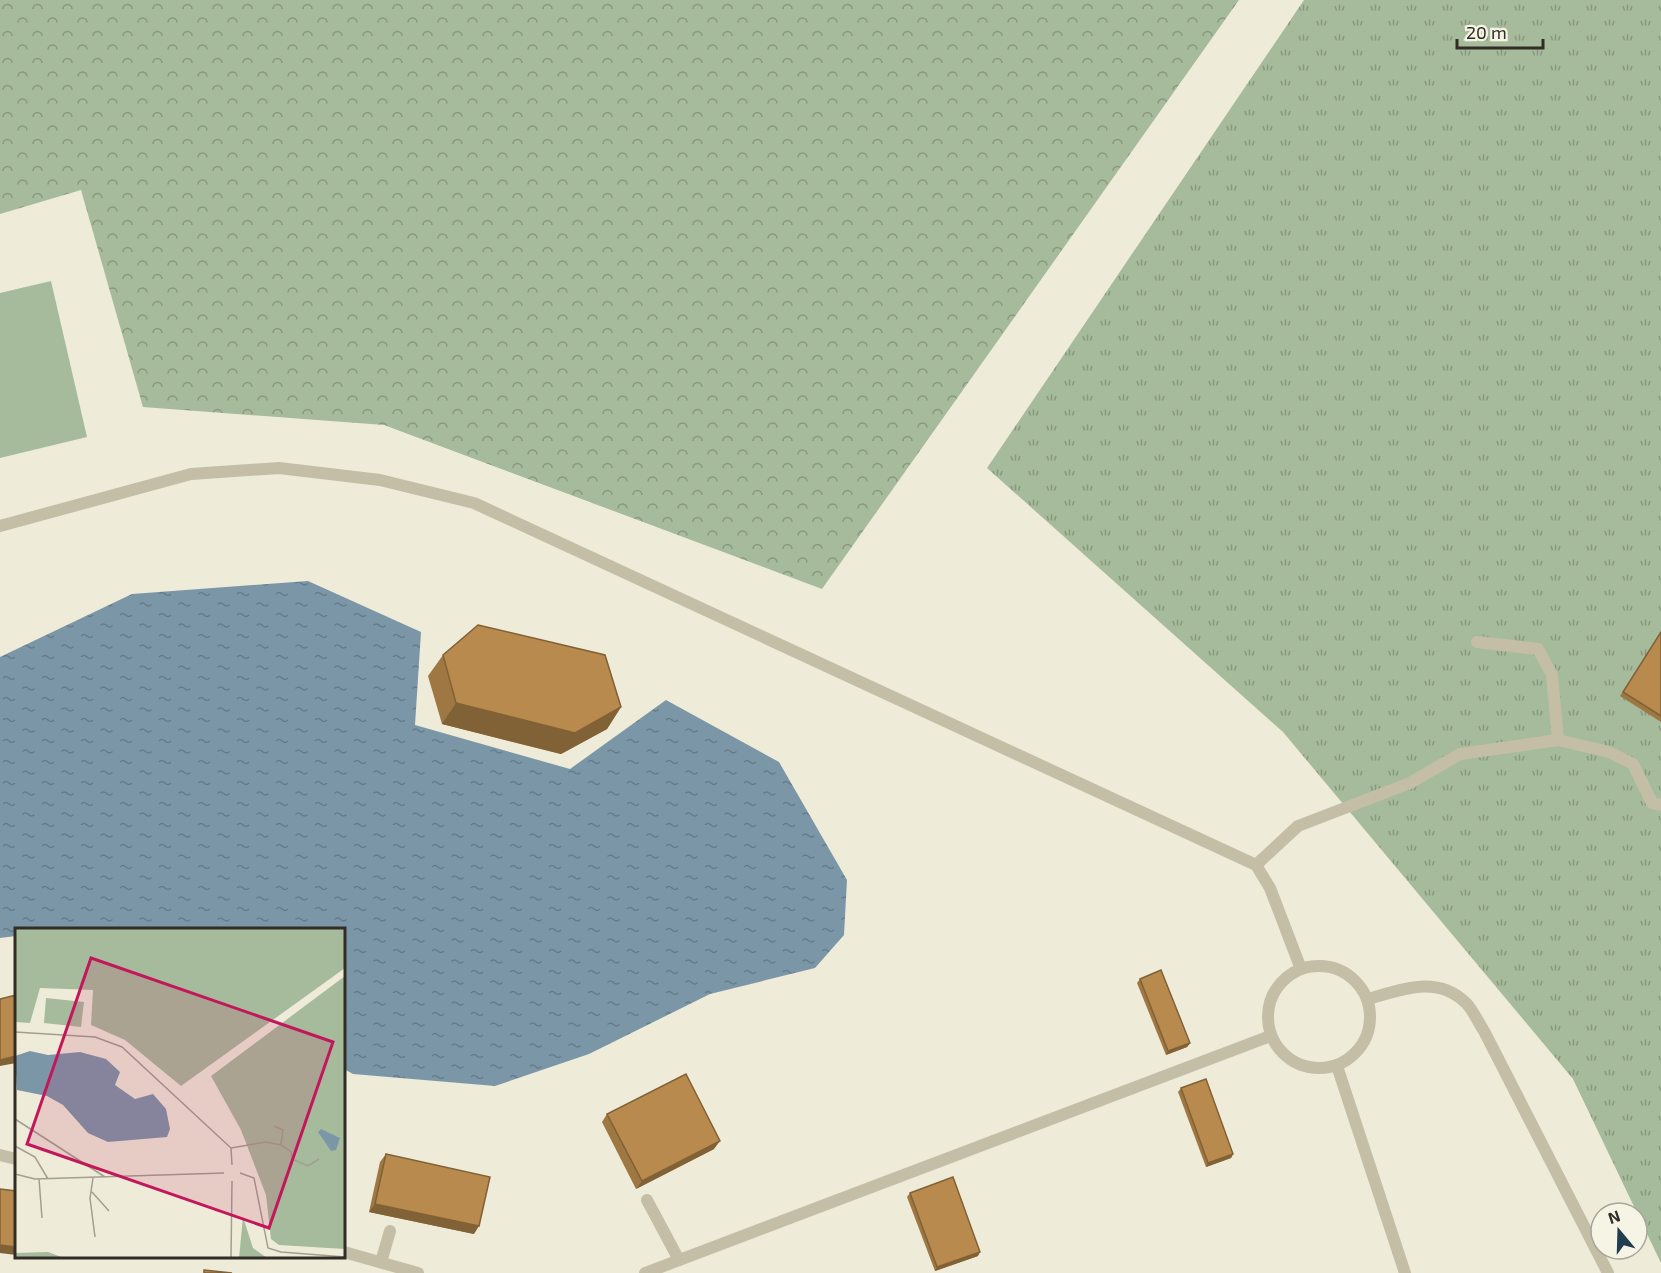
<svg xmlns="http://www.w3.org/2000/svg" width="1661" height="1273" font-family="'Exo 2',sans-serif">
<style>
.grass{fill:url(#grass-tufts)}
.forest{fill:url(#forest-crowns)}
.garden{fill:#a6bb9b}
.water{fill:url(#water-ripples)}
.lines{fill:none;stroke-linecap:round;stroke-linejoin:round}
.service{stroke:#c4bea7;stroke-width:12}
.wall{fill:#9e7742}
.shaded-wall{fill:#816136}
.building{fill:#b88a4d;stroke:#816136;stroke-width:1.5}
.inset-road{fill:none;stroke:#a29f91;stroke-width:1.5}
.view{fill:#c2185b;fill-opacity:0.15;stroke:#c2185b;stroke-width:3}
.inset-edge{fill:none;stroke:#312d26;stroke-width:3}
</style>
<defs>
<pattern id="grass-tufts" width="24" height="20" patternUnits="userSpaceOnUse" patternTransform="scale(1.5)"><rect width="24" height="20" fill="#a6bb9b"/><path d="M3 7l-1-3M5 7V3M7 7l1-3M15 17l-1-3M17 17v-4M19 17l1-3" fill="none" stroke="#88987e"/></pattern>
<pattern id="forest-crowns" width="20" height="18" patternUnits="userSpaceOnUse" patternTransform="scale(1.5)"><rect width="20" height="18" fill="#a6bb9b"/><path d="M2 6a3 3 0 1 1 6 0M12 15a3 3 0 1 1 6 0" fill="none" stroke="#88987e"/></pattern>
<pattern id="water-ripples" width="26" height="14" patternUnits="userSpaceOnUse" patternTransform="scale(1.5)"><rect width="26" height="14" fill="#7b97a7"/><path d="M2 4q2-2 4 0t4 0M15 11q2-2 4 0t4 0" fill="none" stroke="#657c88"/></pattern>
</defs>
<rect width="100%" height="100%" fill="#eeebd9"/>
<path class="grass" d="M1304,0H1661V1263L1573,1079L1283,732L987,468Z"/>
<path class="forest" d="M0,0H1239L822,589L384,425L143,407L81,190L0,214Z"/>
<path class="garden" d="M51,281L87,437L0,458V293Z"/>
<path class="water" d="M308,581L421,632L415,725L570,769L666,700L779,762L847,880L844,935L815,968L710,994L589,1054L495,1086L353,1074L344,1069V930H16V936L0,938V657L132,594Z"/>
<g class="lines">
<g class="service">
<path d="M0,526L191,474L279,468L380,480L474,503L1256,865L1270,888L1301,969"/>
<path d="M1477,642L1538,649L1552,675L1558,740"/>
<path d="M1256,865L1298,826L1410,783L1460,754L1558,740L1609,752L1633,764L1652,803L1661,805"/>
<circle cx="1319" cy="1017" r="51"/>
<path d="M1368,999C1400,990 1437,974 1466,1003C1473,1010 1478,1022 1484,1031L1608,1273"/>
<path d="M1337,1066L1405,1273"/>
<path d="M0,1155L16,1159"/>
<path d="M647,1200L679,1260"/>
<path d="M344,1252L418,1273"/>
<path d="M381,1262L390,1231"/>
<path d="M645,1273L1270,1036"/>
</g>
</g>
<g class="wall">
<path d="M1661,632V722L1620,696Z"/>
<path d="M443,655L621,707L607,729L561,754L442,724L428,676Z"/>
<path d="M1140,979L1190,1043L1187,1047L1166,1055L1137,983Z"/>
<path d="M1181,1088L1233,1154L1231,1158L1206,1167L1178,1092Z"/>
<path d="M607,1114L714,1149L636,1189L602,1122Z"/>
<path d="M386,1154L474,1234L369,1212L380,1162Z"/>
<path d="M910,1193L978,1256L935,1271L907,1197Z"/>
</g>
<g class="shaded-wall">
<path d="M456,703L621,707L607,729L561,754L442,724Z"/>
<path d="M1190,1043L1187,1047L1166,1055L1168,1051Z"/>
<path d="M16,1056V1063L0,1066V1060Z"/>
<path d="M720,1141L714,1149L636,1189L642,1181Z"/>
<path d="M1233,1154L1231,1158L1206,1167L1208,1163Z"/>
<path d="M375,1204L479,1226L474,1234L369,1212Z"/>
<path d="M0,1245L16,1247V1255L0,1253Z"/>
<path d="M980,1252L978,1256L935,1271L937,1267Z"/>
<path d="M33,1257H58L56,1259Z"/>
</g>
<g class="building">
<path d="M478,625L605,655L621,707L575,733L456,703L443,655Z"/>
<path d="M1661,632V716L1623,692Z"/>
<path d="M1161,970L1190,1043L1168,1051L1140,979Z"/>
<path d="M16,995V1056L0,1060V999Z"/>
<path d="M686,1074L720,1141L642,1181L607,1114Z"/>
<path d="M1206,1079L1233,1154L1208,1163L1181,1088Z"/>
<path d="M386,1154L490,1177L479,1226L375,1204Z"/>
<path d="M953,1177L980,1252L937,1267L910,1193Z"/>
<path d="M0,1189L16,1191V1247L0,1245Z"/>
<path d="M204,1270L232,1273H204Z"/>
</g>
<g transform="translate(15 928)">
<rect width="330" height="330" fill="#eeebd9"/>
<path d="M330,48V321L264,317L256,311L251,267L226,202L196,148Z" fill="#a6bb9b"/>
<path d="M0,0H330V40L166,158L110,112L76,97L78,62L25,60L15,95L0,94ZM228,289L238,320L252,330H224ZM33,324L49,330H0V325Z" fill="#a6bb9b"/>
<path d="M31,70L69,74L66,99L29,95Z" fill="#a6bb9b"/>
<path d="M15,123L33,127L65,124L91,131L105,144L100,157L120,171L138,166L151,181L155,201L152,209L93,214L73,205L48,177L32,168L2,162L0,128ZM306,201L325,210L321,222L316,223L303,204Z" fill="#7b97a7"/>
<path class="inset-road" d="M0,104L80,109L107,119L216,220L217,237M0,191L90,249M259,198L268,202L266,217M0,218L20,229L33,251M216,220L251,214L266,217L276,224L277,231L293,238L304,231M225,245L239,250L253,320L266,324L330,329M0,246L20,251L209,245M78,250L75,270L80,309M24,251L27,290M77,264L94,283M216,330L217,253"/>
<path class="view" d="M76,30L318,114L254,300L12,216Z"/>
<rect width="330" height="330" class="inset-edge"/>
</g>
<g transform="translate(1619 1231) rotate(341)"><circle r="28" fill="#f6f4e5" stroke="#a7a499" stroke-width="1.5"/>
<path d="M0-4.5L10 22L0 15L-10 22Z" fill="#213c4e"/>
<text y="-9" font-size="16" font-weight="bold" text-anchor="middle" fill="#312d26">N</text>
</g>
<path d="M1457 39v9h86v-9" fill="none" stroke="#312d26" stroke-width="3"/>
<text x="1466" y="39" font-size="18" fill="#312d26" stroke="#f6f4e5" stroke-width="4.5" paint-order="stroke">20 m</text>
</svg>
